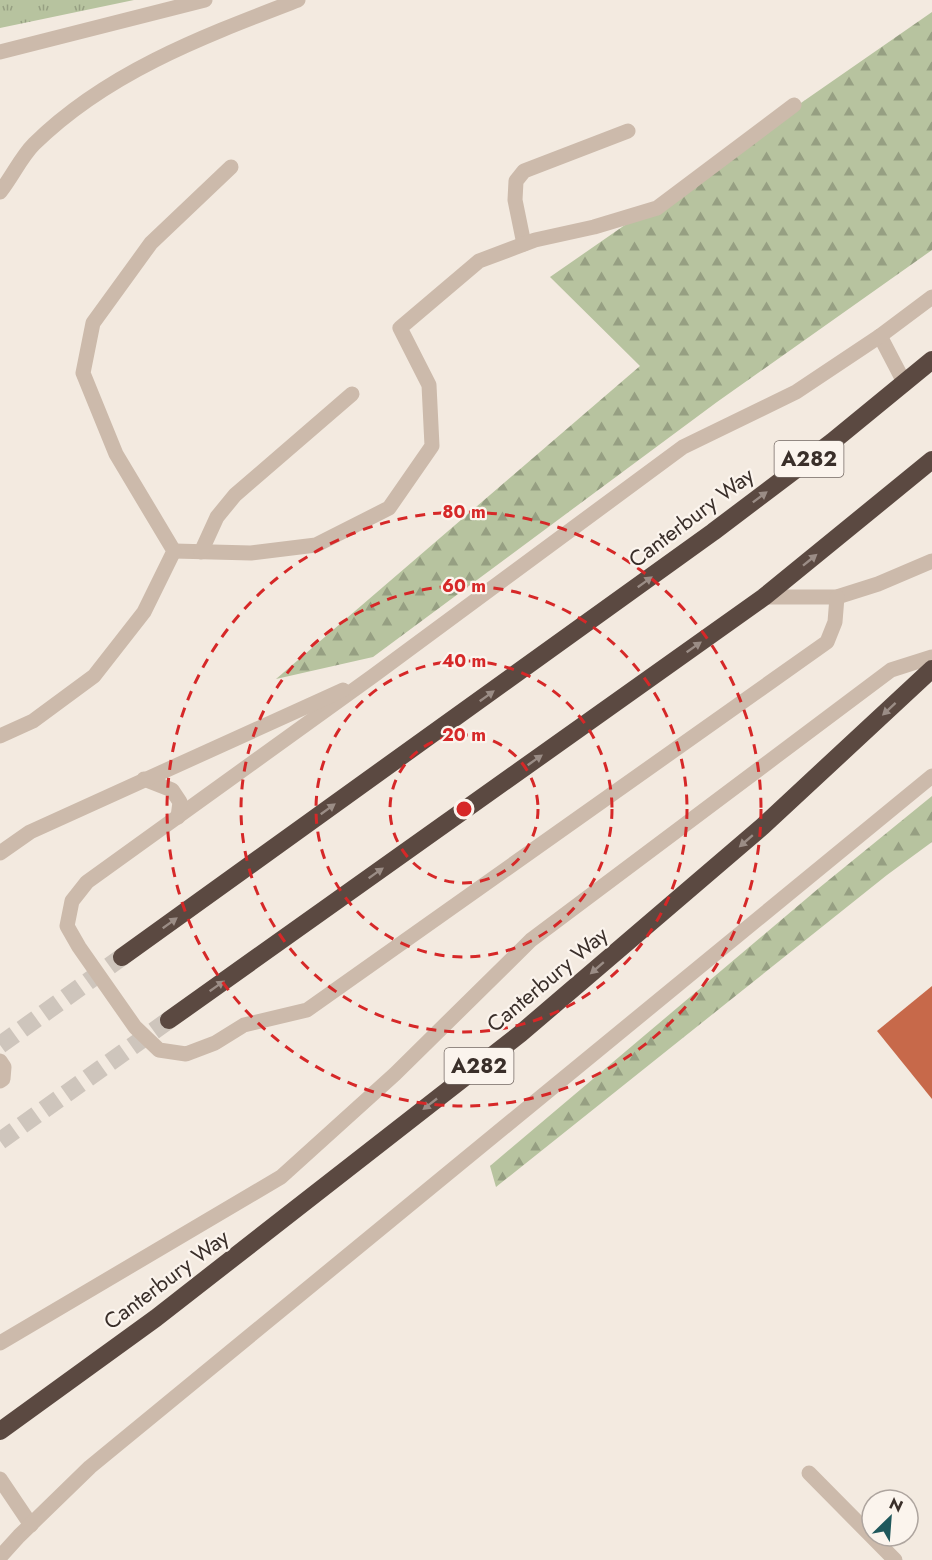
<svg xmlns="http://www.w3.org/2000/svg" width="932" height="1560" font-family="Jost,sans-serif">
<style>
.grass{fill:url(#grass-tufts)}
.forest{fill:url(#forest-firs)}
.building{fill:#c7694a}
.lines{fill:none;stroke-linecap:round;stroke-linejoin:round}
.highway-tunnel{stroke:#cec5bc;stroke-width:18;stroke-dasharray:18 9;stroke-linecap:butt}
.minor{stroke:#ccbaab;stroke-width:15}
.highway{stroke:#5b4941;stroke-width:18}
.oneway{fill:#9b8d86}
.ring{fill:none;stroke:#d62828;stroke-width:3;stroke-dasharray:10 8}
.labels{text-anchor:middle;stroke-width:4.5;stroke-linejoin:round;paint-order:stroke}
.shield{fill:#fbf4ed;stroke:#746a64;stroke-width:1.5}
.shield-label{font-size:21px;font-weight:bold;fill:#3a2f2a}
.street-label{font-size:22px;fill:#3a2f2a;stroke:#fbf4ed}
.centre{fill:#d62828;stroke:#fbf4ed;stroke-width:3}
.ring-label{font-size:18px;text-anchor:middle;font-weight:bold;fill:#d62828;stroke:#fbf4ed;stroke-width:4.5;stroke-linejoin:round;paint-order:stroke}
</style>
<defs>
<pattern id="grass-tufts" width="24" height="20" patternUnits="userSpaceOnUse" patternTransform="scale(1.5)"><rect width="24" height="20" fill="#b7c39f"/><path d="M3 7l-1-3M5 7V3M7 7l1-3M15 17l-1-3M17 17v-4M19 17l1-3" fill="none" stroke="#969f82"/></pattern>
<pattern id="forest-firs" width="22" height="20" patternUnits="userSpaceOnUse" patternTransform="scale(1.5)"><rect width="22" height="20" fill="#b7c39f"/><path d="M5 1l3.5 6h-7zM16 11l3.5 6h-7z" fill="#969f82"/></pattern>
</defs>
<rect width="100%" height="100%" fill="#f3eae0"/>
<path class="grass" d="M0,0H134L0,28Z"/>
<g class="forest">
<path d="M932,12V250L717,402L373,657L276,679L640,366L550,277Z"/>
<path d="M932,796V842L887,875L496,1187L490,1166L819,888Z"/>
</g>
<path class="building" d="M932,986V1099L877,1031Z"/>
<g class="lines">
<g class="highway-tunnel">
<path d="M0,1045L122,957"/>
<path d="M0,1141L169,1020"/>
</g>
<g class="minor">
<path d="M0,52L205,0"/>
<path d="M0,192C12,177 21,157 34,144C107,72 204,36 298,0"/>
<path d="M524,244L515,200L516,181L524,171L628,131"/>
<path d="M880,336L905,384"/>
<path d="M174,551L251,553L316,545L389,508L432,446L429,385L400,328L479,261L535,240L594,227L657,208L794,105"/>
<path d="M201,552L217,517L235,495L352,394"/>
<path d="M764,597H837L878,584L932,561"/>
<path d="M837,597L835,622L827,642L307,1010L244,1025L215,1043L186,1054L159,1050L135,1027L79,947L67,926L72,901L87,882L373,676L683,447L796,392L880,336L932,297"/>
<path d="M0,736L33,721L94,676L144,612L174,551L116,454L83,373L93,323L151,243L231,167"/>
<path d="M144,779L172,790L180,802L178,817"/>
<path d="M0,853L30,832L343,690"/>
<path d="M0,1061L4,1067L3,1079L0,1081"/>
<path d="M0,1343L281,1177L395,1074L531,940L891,670L932,657"/>
<path d="M809,1473L895,1560"/>
<path d="M0,1479L31,1525"/>
<path d="M0,1557L19,1536L90,1467L932,776"/>
</g>
<g class="highway">
<path d="M122,957L713,532L832,442L932,360"/>
<path d="M169,1020L764,597L932,460"/>
<path d="M0,1431L156,1318L520,1034L763,826L932,669"/>
</g>
</g>
<defs><path id="oneway-solid" d="M-6-.8H1V-3.2L6.5 0L1 3.2V.8H-6Z" transform="scale(1.5)"/></defs>
<g class="oneway">
<use href="#oneway-solid" transform="translate(760 497) rotate(-37)"/>
<use href="#oneway-solid" transform="translate(810 560) rotate(-39)"/>
<use href="#oneway-solid" transform="translate(645 582) rotate(-36)"/>
<use href="#oneway-solid" transform="translate(694 647) rotate(-35)"/>
<use href="#oneway-solid" transform="translate(487 696) rotate(-36)"/>
<use href="#oneway-solid" transform="translate(889 709) rotate(137)"/>
<use href="#oneway-solid" transform="translate(535 760) rotate(-35)"/>
<use href="#oneway-solid" transform="translate(328 809) rotate(-36)"/>
<use href="#oneway-solid" transform="translate(746 841) rotate(139)"/>
<use href="#oneway-solid" transform="translate(376 873) rotate(-35)"/>
<use href="#oneway-solid" transform="translate(170 923) rotate(-36)"/>
<use href="#oneway-solid" transform="translate(597 968) rotate(139)"/>
<use href="#oneway-solid" transform="translate(217 986) rotate(-35)"/>
<use href="#oneway-solid" transform="translate(430 1104) rotate(142)"/>
</g>
<g class="ring">
<circle cx="464" cy="809" r="74"/>
<circle cx="464" cy="809" r="148"/>
<circle cx="464" cy="809" r="223"/>
<circle cx="464" cy="809" r="297"/>
</g>
<g class="labels">
<g class="shield">
<rect x="774.5" y="441" width="69" height="36" rx="4.5"/>
<rect x="444.5" y="1048" width="69" height="36" rx="4.5"/>
</g>
<g class="shield-label">
<text x="809" y="466">A282</text>
<text x="479" y="1073">A282</text>
</g>
<g class="street-label">
<text transform="translate(691 517) rotate(-37)" y="8">Canterbury Way</text>
<text transform="translate(547 979) rotate(-40)" y="8">Canterbury Way</text>
<text transform="translate(166 1279) rotate(-37)" y="8">Canterbury Way</text>
</g>
</g>
<circle cx="464" cy="809" r="9" class="centre"/>
<g class="ring-label">
<text x="464" y="518">80 m</text>
<text x="464" y="592">60 m</text>
<text x="464" y="667">40 m</text>
<text x="464" y="741">20 m</text>
</g>
<g transform="translate(890 1518) rotate(25)"><circle r="28" fill="#fbf4ed" stroke="#aea59f" stroke-width="1.5"/>
<path d="M0-4.5L10 22L0 15L-10 22Z" fill="#1f585c"/>
<text y="-9" font-size="16" font-weight="bold" text-anchor="middle" fill="#3a2f2a">N</text>
</g>
</svg>
